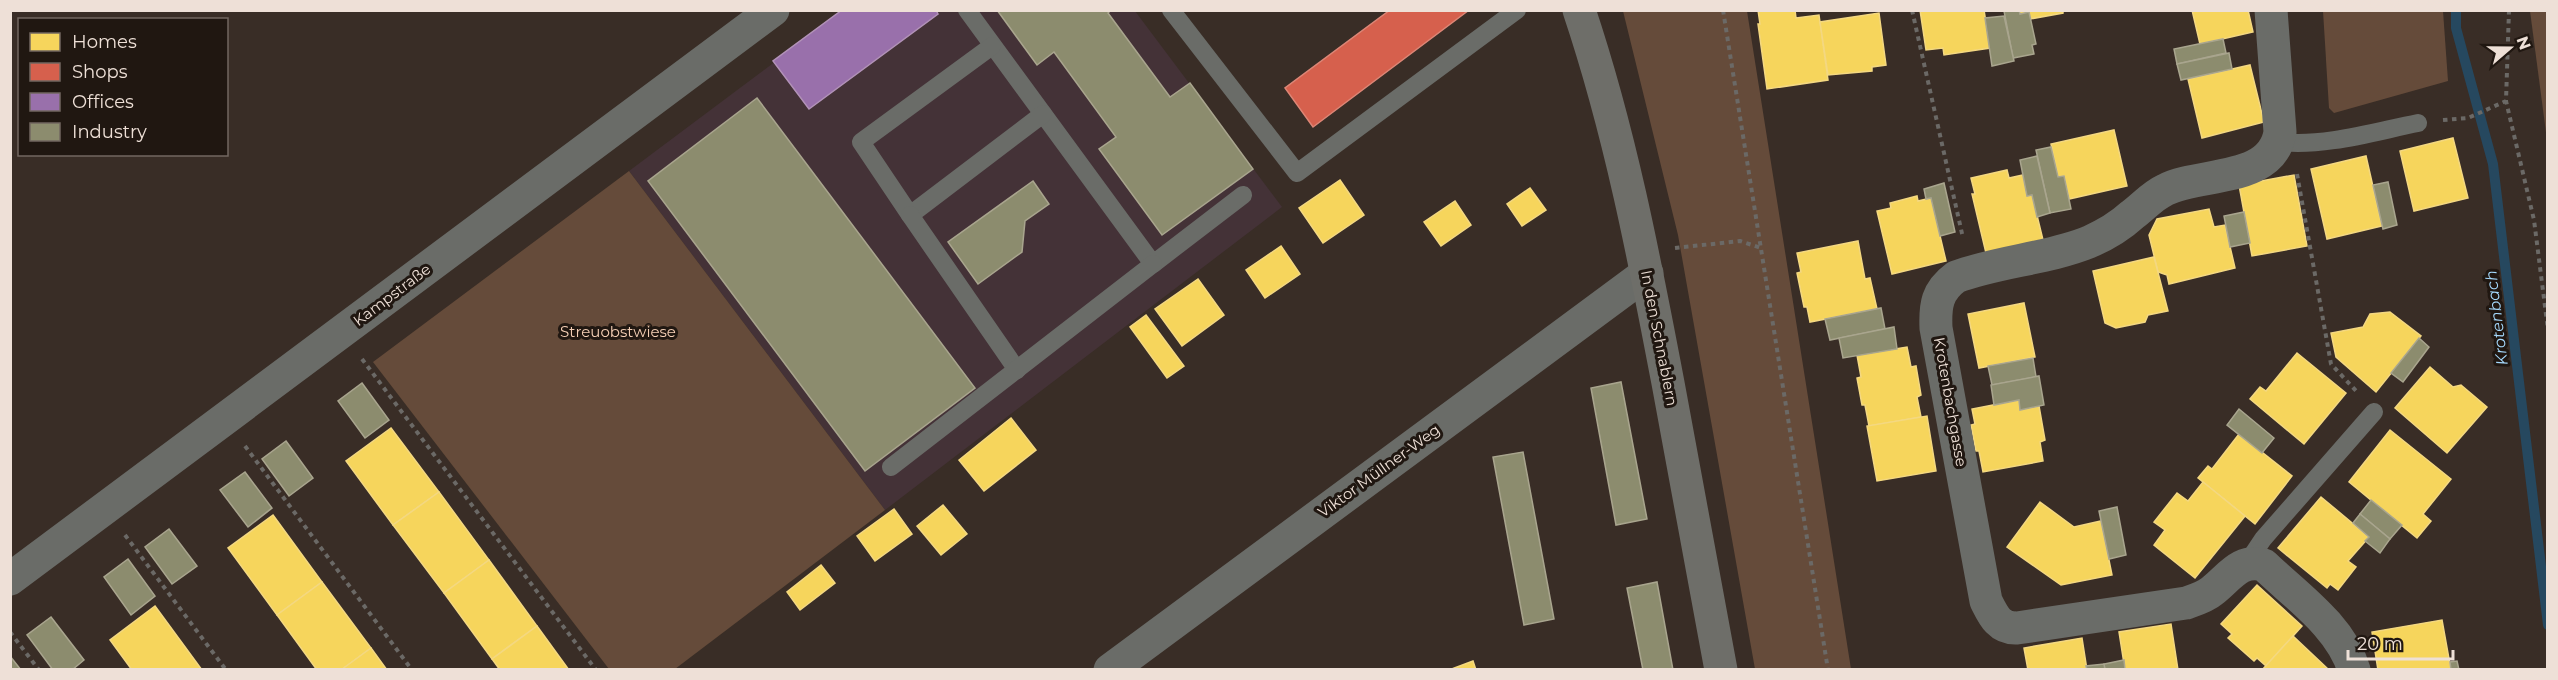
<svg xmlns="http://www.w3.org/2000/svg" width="2558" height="680" font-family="Montserrat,sans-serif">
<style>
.industrial{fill:#443237}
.green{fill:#654b3a}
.homes{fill:#f6d55c;stroke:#f4d881;stroke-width:1.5}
.shops{fill:#d6604d;stroke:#dd8676;stroke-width:1.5}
.offices{fill:#9970ab;stroke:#b292b8;stroke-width:1.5}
.industry{fill:#8c8c6e;stroke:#a9a58e;stroke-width:1.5}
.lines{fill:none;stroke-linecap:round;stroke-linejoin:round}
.stream{stroke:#26485f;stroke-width:10}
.path{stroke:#6b6966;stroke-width:4;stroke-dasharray:4.5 4.5;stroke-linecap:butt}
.lane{stroke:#6a6c68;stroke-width:18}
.street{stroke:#6a6c68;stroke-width:33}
.secondary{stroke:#6e6e69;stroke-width:33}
.labels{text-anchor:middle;stroke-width:6;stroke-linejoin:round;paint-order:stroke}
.street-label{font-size:15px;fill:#eee0d7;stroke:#201711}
.park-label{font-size:15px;fill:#f6d0b6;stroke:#201711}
.water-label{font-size:16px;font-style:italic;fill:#a6dafe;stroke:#201711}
</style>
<rect width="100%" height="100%" fill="#392d26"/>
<path class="industrial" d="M843,11H1135L1282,207L885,510L629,171Z"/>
<g class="green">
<path d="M1623,11H1747L1851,669H1755L1678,235Z"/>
<path d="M2323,11H2443L2448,81L2334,113L2329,108Z"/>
<path d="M2530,11H2547V140Z"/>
<path d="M629,171L885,510L675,669H609L373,362Z"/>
</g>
<g class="homes">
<path d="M1758,10H1795L1796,18L1819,15L1828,80L1767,89L1758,24H1760Z"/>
<path d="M1920,10H1984L1990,48L1944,55L1943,48L1926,50Z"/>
<path d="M2019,10H2063V13L2030,19L2029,12L2020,14Z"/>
<path d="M2192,10H2248L2253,32L2200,44Z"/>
<path d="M1879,13L1886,65L1872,67V71L1828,75L1820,22Z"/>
<path d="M2250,65L2264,122L2202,138L2188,79Z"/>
<path d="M2114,130L2127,186L2069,199L2064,176L2058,177L2051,144Z"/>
<path d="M2453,138L2468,198L2414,211L2400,151Z"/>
<path d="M2366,156L2382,226L2327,239L2311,169Z"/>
<path d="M2007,170L2009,178L2023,175L2027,196L2032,195L2043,240L1986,253L1972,194H1975L1971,178Z"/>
<path d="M2294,175L2307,246L2252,256L2239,185Z"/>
<path d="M1340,180L1364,215L1323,243L1299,208Z"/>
<path d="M1530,188L1546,210L1522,226L1507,204Z"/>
<path d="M1917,196L1918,201L1931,198L1946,261L1892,274L1877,211L1891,208L1890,203Z"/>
<path d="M1455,201L1471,225L1441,246L1424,222Z"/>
<path d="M2209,209L2214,227L2225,225L2235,268L2169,284L2167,275L2158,272L2149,235L2157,219Z"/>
<path d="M1858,241L1865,279L1870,278L1877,309L1810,322L1807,307H1804L1797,273L1801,272L1797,253Z"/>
<path d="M1281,246L1300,274L1265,298L1246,270Z"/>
<path d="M2154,257L2168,311L2148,315L2145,322L2116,328L2105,323L2093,271Z"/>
<path d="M1198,279L1224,315L1182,346L1155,309Z"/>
<path d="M2024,303L2035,357L1979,368L1968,314Z"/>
<path d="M2390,312L2421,336L2376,392L2336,357L2331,333L2363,327L2370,314Z"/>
<path d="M1146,315L1184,366L1167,378L1130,327Z"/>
<path d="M1907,347L1911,367L1916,366L1921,395L1917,397L1921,417L1869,426L1865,405H1862L1857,378L1861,377L1857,355Z"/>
<path d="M2297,353L2346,393L2304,444L2250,399L2260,387L2266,391Z"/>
<path d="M2430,367L2453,387L2461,385L2487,407L2447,453L2395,408Z"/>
<path d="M2019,400L2020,410L2039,406L2045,440L2040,442L2043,461L1983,472L1979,451H1976L1971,425L1975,424L1972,409Z"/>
<path d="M1927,416L1936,471L1877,481L1867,426Z"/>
<path d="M1011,418L1036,450L984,491L959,460Z"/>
<path d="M391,428L439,492L393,525L346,461Z"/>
<path d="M2390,430L2451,479L2423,514L2431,521L2417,538L2349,482Z"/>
<path d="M2239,434L2292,476L2255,524L2198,478L2208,466L2212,469Z"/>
<path d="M2203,482L2245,516L2195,578L2154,545L2165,530L2154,522L2177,493L2188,501Z"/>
<path d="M439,492L489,560L444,593L393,525Z"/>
<path d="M2321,497L2369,537L2348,561L2356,567L2338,590L2330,584L2327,588L2278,548Z"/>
<path d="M2040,502L2074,527L2101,521L2112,575L2061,585L2007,547Z"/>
<path d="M943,505L967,534L941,555L917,526Z"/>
<path d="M894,509L912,534L875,561L857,536Z"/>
<path d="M273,515L322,582L277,615L228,548Z"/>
<path d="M489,560L537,626L492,659L444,593Z"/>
<path d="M821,565L835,583L800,610L787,592Z"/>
<path d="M322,582L371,648L341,670H317L277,615Z"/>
<path d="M2257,585L2302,626L2266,666L2257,658L2254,661L2228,638L2232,634L2221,624Z"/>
<path d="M155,606L202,670H132L110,640Z"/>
<path d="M2442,620L2451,670H2378L2372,632Z"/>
<path d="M2171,624L2178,670H2125L2119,632Z"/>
<path d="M537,626L569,670H500L492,659Z"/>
<path d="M2293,636L2329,670H2262Z"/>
<path d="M2082,638L2087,670H2028L2024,648Z"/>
<path d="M371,648L387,670H341Z"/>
<path d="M1473,661L1476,670H1449Z"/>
</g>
<path class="shops" d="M1390,10H1469L1313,127L1285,88Z"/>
<path class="offices" d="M842,10H936L938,14L809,109L773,61Z"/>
<g class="industry">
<path d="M997,10H1111L1108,13L1170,97L1190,83L1253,169L1162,235L1099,149L1116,137L1054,52L1037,65Z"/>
<path d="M2019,10L2020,14L2029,12L2036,44L2032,45L2034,54L2013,58L2004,11Z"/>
<path d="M2004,16L2014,61L1992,66L1985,18Z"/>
<path d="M2223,39L2226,53L2177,64L2174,49Z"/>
<path d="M2229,53L2232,69L2181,80L2177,64Z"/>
<path d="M757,98L975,388L865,471L648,181Z"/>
<path d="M2051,147L2058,177L2064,176L2071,209L2050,213L2036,150Z"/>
<path d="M2037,156L2050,213L2037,217L2032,195L2027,196L2020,160Z"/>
<path d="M1033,181L1049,204L1025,221L1022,252L978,284L948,242Z"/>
<path d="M2388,182L2397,225L2383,229L2373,185Z"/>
<path d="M1944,183L1955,232L1940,236L1931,198L1926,199L1924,189Z"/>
<path d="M2244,212L2250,243L2230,247L2224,216Z"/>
<path d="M1881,308L1885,329L1830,340L1825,319Z"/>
<path d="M1894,327L1897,349L1843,358L1839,338Z"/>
<path d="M2419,338L2429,347L2403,382L2391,373Z"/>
<path d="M2033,358L2036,377L1992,385L1988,366Z"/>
<path d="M2039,376L2044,405L2020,410L2019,400L1994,405L1991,385Z"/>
<path d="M1621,382L1647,519L1616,525L1591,388Z"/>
<path d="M362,383L389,420L365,438L338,401Z"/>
<path d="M2239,409L2274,438L2262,453L2227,425Z"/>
<path d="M286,441L313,478L289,496L262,459Z"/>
<path d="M1523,452L1554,619L1524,625L1493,457Z"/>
<path d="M245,472L272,508L248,527L220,490Z"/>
<path d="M2371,500L2402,525L2390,539L2360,514Z"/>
<path d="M2117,507L2126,555L2109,559L2099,511Z"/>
<path d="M2360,514L2390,539L2380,553L2365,541L2369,537L2353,523Z"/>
<path d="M169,529L197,566L172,584L145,547Z"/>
<path d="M128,559L155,596L131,615L104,577Z"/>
<path d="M1657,582L1673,670H1643L1627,588Z"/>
<path d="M51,617L84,660L72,670H53L27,635Z"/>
<path d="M10,656L21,670H10Z"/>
<path d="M2124,660L2125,670H2105L2104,664Z"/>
<path d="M2457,661L2459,670H2451L2450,662Z"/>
<path d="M2104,664L2105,670H2087L2086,666Z"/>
</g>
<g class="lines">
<path class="stream" d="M2456,10V28L2493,164L2548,625"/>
<g class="path">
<path d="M1723,10L1828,670"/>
<path d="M1912,10L1963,238"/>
<path d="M2509,10L2506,101L2534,220L2548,330"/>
<path d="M2443,120L2468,118L2506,101"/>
<path d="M2297,174L2331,364L2358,393"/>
<path d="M1675,248L1740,241L1761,248"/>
<path d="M362,359L596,670"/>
<path d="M245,446L412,670"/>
<path d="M125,535L226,670"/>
<path d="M10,632L39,670"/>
</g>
<g class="lane">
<path d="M967,10L1153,264L1243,195"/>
<path d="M1171,10L1297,173L1517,10"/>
<path d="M992,46L861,142L910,215L1043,114"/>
<path d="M2279,142C2325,147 2373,132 2418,123"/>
<path d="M910,215L1017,370"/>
<path d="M891,467L1153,264"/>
<path d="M2247,563L2263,539L2374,412"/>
</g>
<g class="street">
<path d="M2271,10L2280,132C2273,183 2199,172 2165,190C2152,196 2143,207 2132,215C2120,226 2105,235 2089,242C2047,259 1999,261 1956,277C1937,291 1935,305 1936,328L1986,601C1993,615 1999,629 2017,628L2186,603C2195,600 2205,597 2212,591C2229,578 2240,558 2264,565C2295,595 2341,626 2354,670"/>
<path d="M10,579L773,10"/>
<path d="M1110,670L1647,273"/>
</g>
<path class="secondary" d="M1579,10C1620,132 1644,257 1668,383C1685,478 1703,574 1721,670"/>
</g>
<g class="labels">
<g class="street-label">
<text transform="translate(392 295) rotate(-37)" y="5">Kampstraße</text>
<text transform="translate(1659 338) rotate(79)" y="5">In den Schnablern</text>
<text transform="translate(1950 402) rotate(80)" y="5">Krotenbachgasse</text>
<text transform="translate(1379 471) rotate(-36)" y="5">Viktor Müllner-Weg</text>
</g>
<g class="park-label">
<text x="618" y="337">Streuobstwiese</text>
</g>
<g class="water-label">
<text transform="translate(2496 318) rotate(-97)" y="6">Krotenbach</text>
</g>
</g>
<rect width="2558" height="680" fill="none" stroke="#eee0d7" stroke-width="24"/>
<rect x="18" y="18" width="210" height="138" fill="#201711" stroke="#726760" stroke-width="1.5"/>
<rect x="30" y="33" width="30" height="18" fill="#f6d55c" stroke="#726760" stroke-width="1.5"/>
<text x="72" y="48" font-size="18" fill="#eee0d7">Homes</text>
<rect x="30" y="63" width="30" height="18" fill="#d6604d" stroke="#726760" stroke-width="1.5"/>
<text x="72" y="78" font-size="18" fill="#eee0d7">Shops</text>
<rect x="30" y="93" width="30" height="18" fill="#9970ab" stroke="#726760" stroke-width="1.5"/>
<text x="72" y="108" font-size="18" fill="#eee0d7">Offices</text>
<rect x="30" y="123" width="30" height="18" fill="#8c8c6e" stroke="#726760" stroke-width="1.5"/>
<text x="72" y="138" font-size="18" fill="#eee0d7">Industry</text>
<g transform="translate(2510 48) rotate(70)" stroke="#201711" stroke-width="4.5" paint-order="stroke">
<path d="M0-4.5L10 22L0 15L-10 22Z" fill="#eee0d7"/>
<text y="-9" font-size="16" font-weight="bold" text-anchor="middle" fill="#eee0d7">N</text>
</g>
<path d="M2348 650v9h105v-9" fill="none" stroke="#eee0d7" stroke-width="3"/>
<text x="2357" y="650" font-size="18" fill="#eee0d7" stroke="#201711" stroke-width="4.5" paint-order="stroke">20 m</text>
</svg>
